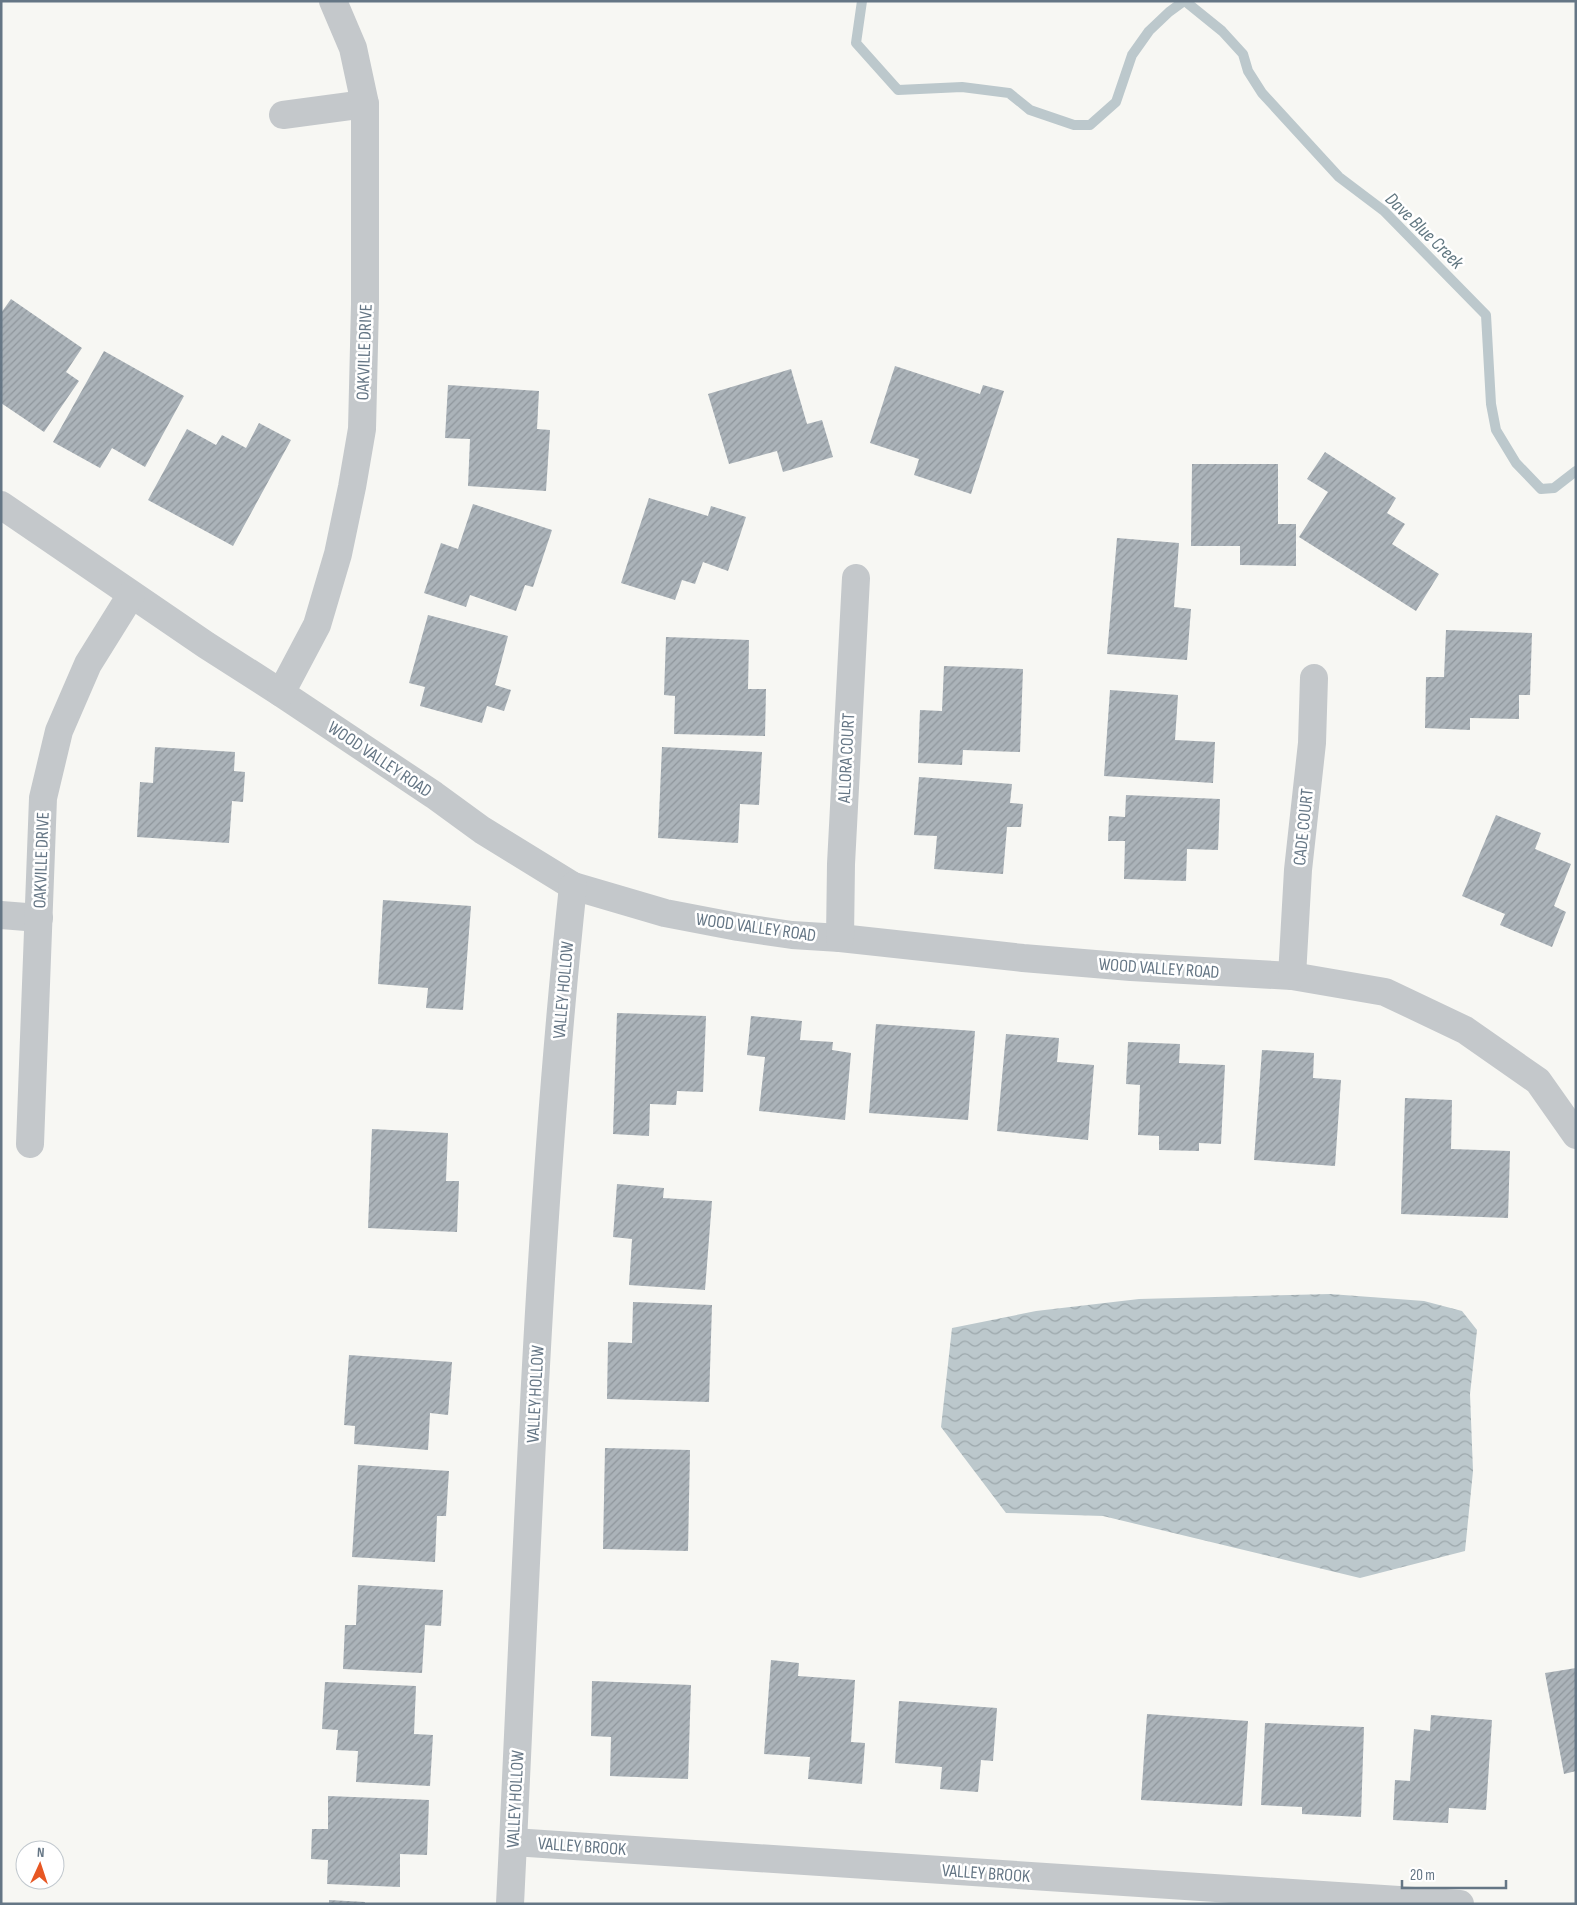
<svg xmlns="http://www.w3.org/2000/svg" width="1577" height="1905" font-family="'Sofia Sans Condensed',sans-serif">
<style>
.water{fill:url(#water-waves)}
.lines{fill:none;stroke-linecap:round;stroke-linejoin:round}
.stream{stroke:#bcc8cc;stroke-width:10}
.building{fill:url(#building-hatch)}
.street{stroke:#c4c8cb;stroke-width:28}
.labels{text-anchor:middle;stroke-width:5;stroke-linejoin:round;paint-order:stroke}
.street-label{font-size:18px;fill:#657685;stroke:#fff}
.water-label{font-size:19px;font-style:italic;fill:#617781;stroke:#fff}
</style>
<defs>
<pattern id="water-waves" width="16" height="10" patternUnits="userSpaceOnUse" patternTransform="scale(1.25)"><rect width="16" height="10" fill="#bcc8cc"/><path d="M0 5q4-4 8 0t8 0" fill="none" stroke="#9ca7ab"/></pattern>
<pattern id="building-hatch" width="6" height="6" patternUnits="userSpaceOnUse" patternTransform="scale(1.25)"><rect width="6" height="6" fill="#abb3b9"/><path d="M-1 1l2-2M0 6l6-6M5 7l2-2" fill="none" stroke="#8f969c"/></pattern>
</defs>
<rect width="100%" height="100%" fill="#f7f7f3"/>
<path class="water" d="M1330,1294L1424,1301L1462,1311L1477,1330L1470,1394L1473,1471L1465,1551L1360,1578L1103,1516L1006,1513L941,1427L952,1328L1036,1311L1139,1299Z"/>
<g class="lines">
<g class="stream">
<path d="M862,1L856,43L898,90L962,87L1009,93L1030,110L1074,125H1090L1116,102L1132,55L1149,31L1169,12L1184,1"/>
<path d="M1185,1L1222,31L1243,54L1248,71L1262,93L1339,177L1384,211L1486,315L1491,404L1496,430L1516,463L1541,489L1554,488L1576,471"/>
</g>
</g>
<g class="building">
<path d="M11,299L82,348L66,372L79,381L44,432L1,403V313Z"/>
<path d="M104,351L184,396L145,467L112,448L100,468L53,442Z"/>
<path d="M895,366L980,394L983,385L1004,391L971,494L914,475L919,459L870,443Z"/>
<path d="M791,369L807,424L822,420L833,457L783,472L777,451L729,464L708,394Z"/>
<path d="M448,385L539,391L537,429L550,430L546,491L468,486L470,439L445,438Z"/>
<path d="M259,423L291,440L233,546L148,500L187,429L216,445L222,435L246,448Z"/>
<path d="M1325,452L1396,498L1387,513L1405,524L1392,544L1439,574L1416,611L1299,537L1328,492L1307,479Z"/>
<path d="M1192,464H1278V524H1296V566L1240,565V546H1191Z"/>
<path d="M649,498L708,516L711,506L746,517L728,571L703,562L695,584L682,580L675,600L621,583Z"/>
<path d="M473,504L552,530L533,587L525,585L516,611L470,595L466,607L424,593L441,543L458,549Z"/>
<path d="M1117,538L1179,543L1174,607L1191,609L1187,660L1107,654Z"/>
<path d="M428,615L508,636L495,685L511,690L504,711L487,706L482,723L420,706L425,687L409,683Z"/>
<path d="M1446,630L1532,633L1530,695H1519V719L1470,718V730L1425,728L1426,677H1444Z"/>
<path d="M666,637L749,640L748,689H766L765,736L674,734L675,696L664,695Z"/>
<path d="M944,666L1023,669L1020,752L963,750L962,765L918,763L920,710L942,711Z"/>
<path d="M1110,690L1178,695L1175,740L1215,742L1213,783L1104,776Z"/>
<path d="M155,747L235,752L234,771L245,772L243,802L232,801L229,843L137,837L140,782L153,783Z"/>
<path d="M662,747L762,752L759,805L740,804L738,843L658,838Z"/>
<path d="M919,777L1012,784L1010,803L1023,804L1021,827H1007L1003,874L934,869L937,836L914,835Z"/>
<path d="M1126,795L1220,799L1218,850L1187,849L1186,881L1124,879L1125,841H1108L1109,816L1125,817Z"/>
<path d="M1496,815L1541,833L1535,849L1571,864L1554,906L1566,912L1552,947L1500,925L1505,914L1462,896Z"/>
<path d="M383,900L471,906L463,1010L426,1008L428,988L378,984Z"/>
<path d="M617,1013L706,1016L703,1092L677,1091L676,1105L650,1104L649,1136L613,1134Z"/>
<path d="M751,1016L802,1021L800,1040L833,1042L832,1050L851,1053L845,1120L759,1111L765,1057L747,1055Z"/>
<path d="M876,1024L975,1031L968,1120L869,1113Z"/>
<path d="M1006,1034L1059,1038L1057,1062L1094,1065L1088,1140L997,1131Z"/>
<path d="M1128,1042L1180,1044L1179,1063L1225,1065L1221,1144L1199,1143V1151L1159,1150V1136L1138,1135L1140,1085L1126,1084Z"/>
<path d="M1262,1050L1314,1053L1313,1078L1341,1080L1335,1166L1254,1160Z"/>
<path d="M1405,1098L1452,1100L1451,1149L1510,1151L1508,1218L1401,1214Z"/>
<path d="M372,1129L448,1133L446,1181H459L457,1232L368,1228Z"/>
<path d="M617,1184L664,1188L663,1198L712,1201L705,1290L629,1285L632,1239L613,1237Z"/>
<path d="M633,1302L712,1305L709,1402L607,1399L608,1342L632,1343Z"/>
<path d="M349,1355L452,1362L448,1415L430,1413L428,1450L354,1444L355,1426L344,1425Z"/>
<path d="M605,1448L690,1450L688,1551L603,1549Z"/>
<path d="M358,1465L449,1471L446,1516H437L435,1562L352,1557Z"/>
<path d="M358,1585L443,1590L441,1626L425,1625L422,1673L343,1669L345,1625H356Z"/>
<path d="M771,1660L799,1663L798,1676L855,1680L851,1742L865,1743L862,1784L808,1779L810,1757L764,1754Z"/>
<path d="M1576,1668V1771L1564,1774L1545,1673Z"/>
<path d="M592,1681L691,1685L688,1779L610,1776L611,1737L591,1736Z"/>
<path d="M325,1682L416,1686L414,1734L433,1735L430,1786L356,1782L358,1751L336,1750L338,1730L322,1729Z"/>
<path d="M899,1701L997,1708L993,1761L981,1760L978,1792L940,1789L942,1767L895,1763Z"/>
<path d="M1147,1714L1248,1721L1242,1806L1141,1800Z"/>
<path d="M1431,1715L1492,1720L1486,1810L1449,1808L1448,1823L1393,1820L1395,1780L1410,1781L1414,1729L1430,1731Z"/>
<path d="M1265,1723L1364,1727L1361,1817L1302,1814V1807L1261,1805Z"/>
<path d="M328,1796L429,1800L427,1855L400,1854V1887L327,1884L328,1860L311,1859L312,1829H328Z"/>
<path d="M329,1900L365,1902V1904H329Z"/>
</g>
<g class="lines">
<g class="street">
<path d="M283,115L365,104"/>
<path d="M1,505L206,645L281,693L434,795L482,830L573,886L665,913L738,927L792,935L840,938L1023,958L1131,967L1292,976L1385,992L1465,1030L1538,1081L1576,1135"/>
<path d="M281,693L317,625L338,554L352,487L362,429L365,304V104L353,48L333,1"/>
<path d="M1,915L39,918"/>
<path d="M840,938L841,864L856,578"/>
<path d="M1292,976L1298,870L1312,743L1314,678"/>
<path d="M30,1144L43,798L59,731L88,664L131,595"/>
<path d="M513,1842L1460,1904"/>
<path d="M510,1904C527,1564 537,1224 573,886"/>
</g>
</g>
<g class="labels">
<g class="street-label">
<text transform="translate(364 352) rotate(-88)" y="6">OAKVILLE DRIVE</text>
<text transform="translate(846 758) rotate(-87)" y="6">ALLORA COURT</text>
<text transform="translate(380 759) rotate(34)" y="6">WOOD VALLEY ROAD</text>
<text transform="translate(1303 827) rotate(-84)" y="6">CADE COURT</text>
<text transform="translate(41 860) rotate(-88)" y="6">OAKVILLE DRIVE</text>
<text transform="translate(756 927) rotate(8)" y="6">WOOD VALLEY ROAD</text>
<text transform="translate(1159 968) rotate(4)" y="6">WOOD VALLEY ROAD</text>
<text transform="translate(563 990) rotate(-85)" y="6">VALLEY HOLLOW</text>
<text transform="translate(535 1394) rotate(-87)" y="6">VALLEY HOLLOW</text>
<text transform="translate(515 1799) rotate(-87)" y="6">VALLEY HOLLOW</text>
<text transform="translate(582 1846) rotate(4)" y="6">VALLEY BROOK</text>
<text transform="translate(986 1873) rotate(4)" y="6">VALLEY BROOK</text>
</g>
<g class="water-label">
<text transform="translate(1425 230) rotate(44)" y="7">Dave Blue Creek</text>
</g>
</g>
<rect width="1577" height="1905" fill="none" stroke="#657685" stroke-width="5"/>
<g transform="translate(40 1865) rotate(3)"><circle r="24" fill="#ffffff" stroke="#c1c8ce"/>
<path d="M0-4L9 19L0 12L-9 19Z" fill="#e75723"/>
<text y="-8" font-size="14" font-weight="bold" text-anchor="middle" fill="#657685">N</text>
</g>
<path d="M1402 1880v8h104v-8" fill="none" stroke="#657685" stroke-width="2.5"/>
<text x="1410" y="1880" font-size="15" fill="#657685" stroke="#ffffff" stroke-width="4" paint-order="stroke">20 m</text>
</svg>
